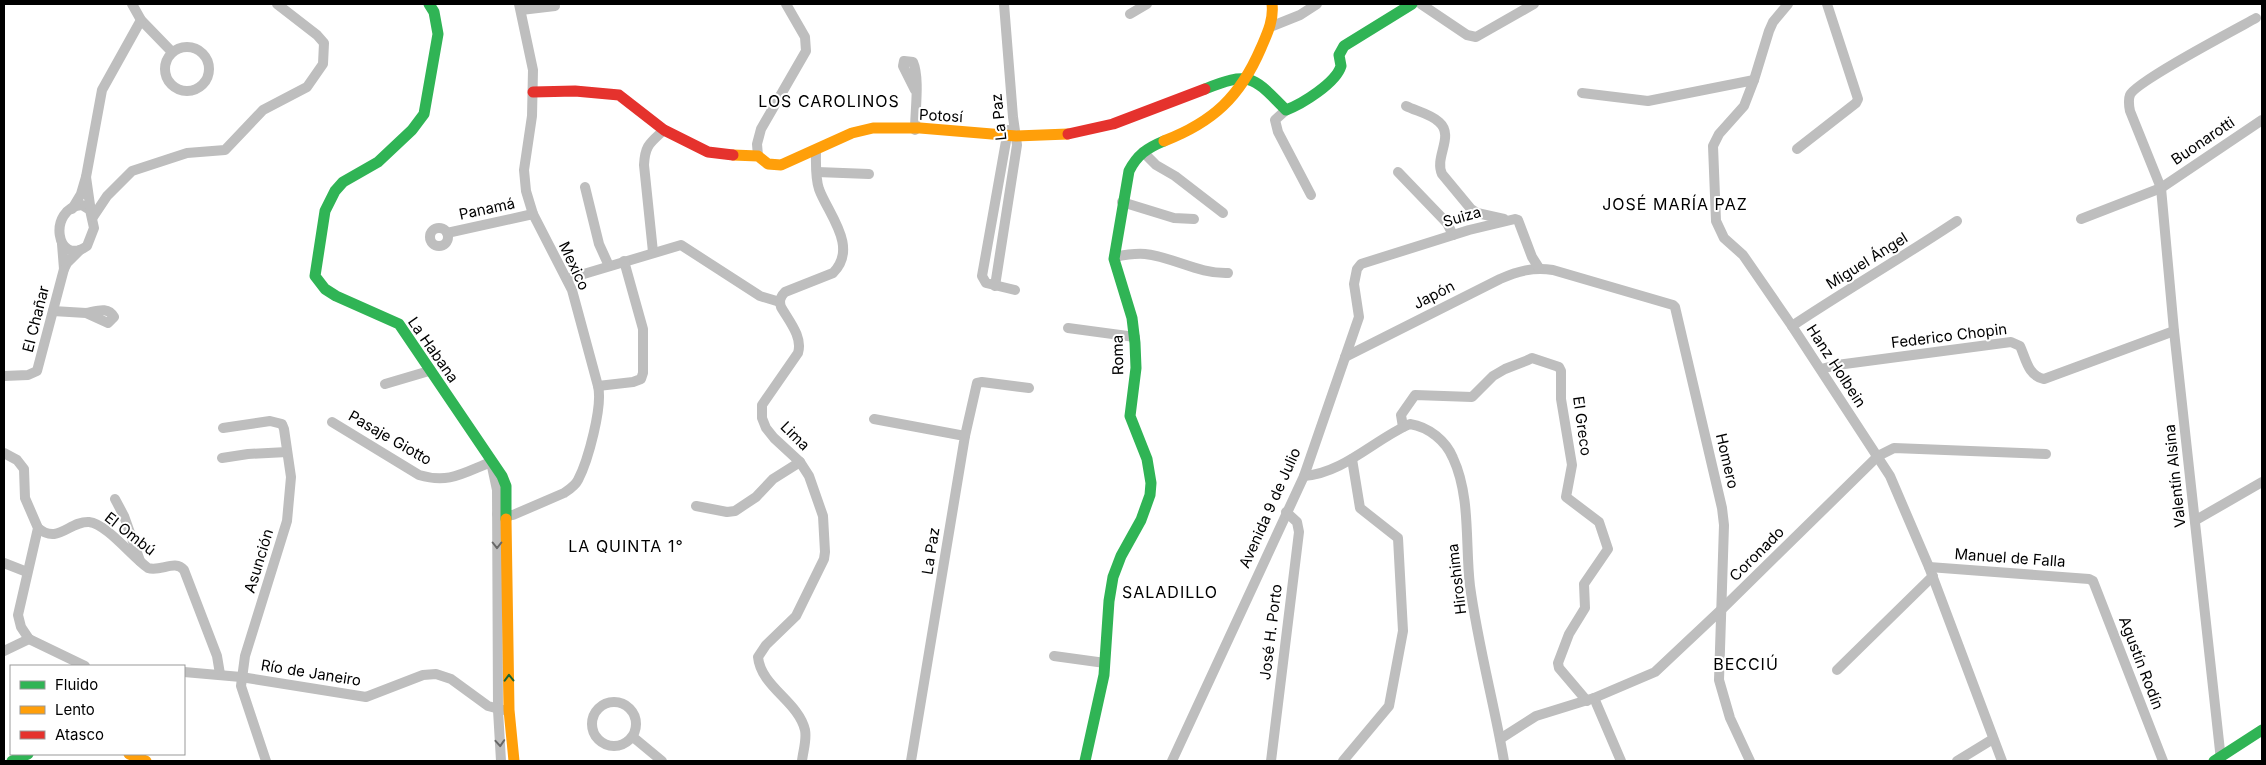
<svg xmlns="http://www.w3.org/2000/svg" width="2266" height="765" font-family="Inter,sans-serif">
<style>
.lines{fill:none;stroke-linecap:round;stroke-linejoin:round}
.street{stroke:#bebebe;stroke-width:10}
.fast{stroke:#30b455;stroke-width:11}
.slow{stroke:#ff9f0a;stroke-width:11}
.jam{stroke:#e5322d;stroke-width:11}
.oneway{stroke:#686868}
.oneway2{stroke:#1a632f}
.labels{text-anchor:middle;stroke-width:4;stroke-linejoin:round;paint-order:stroke}
.street-label{font-size:15px;fill:#000;stroke:#fff}
.neighbourhood-label{font-size:16px;letter-spacing:1px;fill:#000;stroke:#fff}
</style>
<rect width="100%" height="100%" fill="#fff"/>
<g class="lines">
<g class="street">
<path d="M132,4L141,20L172,52"/>
<path d="M1421,4L1467,35L1476,37L1534,4"/>
<path d="M1788,4L1773,22L1769,31L1754,80L1744,106L1719,134L1713,146L1716,221L1724,238L1743,255L1792,326L1890,476L1929,567L2002,761"/>
<path d="M521,10L555,6"/>
<path d="M1130,14L1147,4"/>
<path d="M1270,27L1300,15L1317,4"/>
<circle cx="187" cy="69" r="22"/>
<path d="M1582,93L1648,101L1754,80"/>
<path d="M1406,106C1416,111 1431,114 1439,122C1455,136 1434,157 1442,174L1471,209L1477,213L1504,219"/>
<path d="M1286,110L1275,120L1278,132L1311,195"/>
<path d="M915,130C915,111 920,78 913,62L904,61L903,66L915,90"/>
<path d="M1008,130L982,276L986,283L1015,290"/>
<path d="M1797,149L1856,103L1858,99L1827,4"/>
<path d="M1143,152L1156,165L1175,176L1223,213"/>
<path d="M758,156L757,144L761,129L806,51L805,37L786,4"/>
<path d="M817,172L869,174"/>
<path d="M1398,172L1447,223L1453,235"/>
<path d="M86,177L102,90L141,20"/>
<path d="M585,187L599,244L609,266"/>
<path d="M1122,202L1174,218L1194,219"/>
<path d="M82,205L90,210L94,228L87,246C56,268 47,208 82,205Z"/>
<path d="M72,209L81,194L86,177L91,212"/>
<path d="M93,217L107,196L132,171L187,153L225,150L263,110L307,87L323,64L324,43L317,35L277,4"/>
<path d="M2081,219L2161,188L2262,120"/>
<circle cx="439" cy="237" r="9"/>
<path d="M447,233L533,214"/>
<path d="M62,244L64,269L67,263L80,250"/>
<path d="M653,252L644,165C645,145 650,143 664,130"/>
<path d="M1114,257C1124,255 1134,253 1145,254C1173,257 1199,274 1228,273"/>
<path d="M567,279L681,245L760,296L780,302"/>
<path d="M995,286L1017,145L1013,117L1004,4"/>
<path d="M53,311L86,313L108,323L114,317C108,306 97,311 86,313"/>
<path d="M1792,326C1846,290 1903,257 1957,221"/>
<path d="M1068,328L1135,337"/>
<path d="M1345,357L1500,279C1518,271 1533,267 1553,270L1673,305L1675,307L1722,508L1724,525L1719,680L1730,718L1750,761"/>
<path d="M1821,369L1837,365L2011,342L2020,346C2026,359 2028,376 2044,379L2174,331"/>
<path d="M4,376L28,375L37,371L64,269"/>
<path d="M385,384L429,371"/>
<path d="M598,386L633,382L641,379L643,373V329L624,261"/>
<path d="M874,419L965,436L911,761"/>
<path d="M332,422L419,475C449,484 463,473 491,462L497,490L498,710L501,761"/>
<path d="M1403,427L1401,415L1415,395L1472,397L1493,376L1505,369L1528,360L1532,358L1559,367L1561,371V399L1572,465L1566,497L1599,522L1608,549L1584,584L1585,608L1569,634L1558,663L1559,668L1587,701"/>
<path d="M223,428L270,421L282,424L284,429L291,477L287,521L245,656L241,686L266,761"/>
<path d="M965,436L977,383L982,382L1029,388"/>
<path d="M4,453L17,460L24,469L25,498L38,528L18,615L21,627L29,639"/>
<path d="M222,458L248,454L287,452"/>
<path d="M1304,476C1344,473 1375,439 1410,424C1429,427 1446,441 1453,458C1471,497 1465,544 1470,586C1478,645 1494,703 1504,761"/>
<path d="M115,499L124,516L140,561"/>
<path d="M696,506L727,512L735,511L756,497L773,479L800,462"/>
<path d="M497,514L513,515L564,493C570,489 575,486 578,480C588,461 603,406 598,386L572,290L533,214L526,191L524,170L532,116L533,70L519,4"/>
<path d="M2196,520L2262,482"/>
<path d="M38,528C58,545 69,521 89,522C107,524 132,557 148,568C161,572 175,559 184,570L217,656L220,674"/>
<path d="M4,563L27,572"/>
<path d="M1929,567L2089,579L2093,581L2163,761"/>
<path d="M29,639L85,666"/>
<path d="M4,651L29,639"/>
<path d="M1054,656L1105,663"/>
<path d="M1837,670L1933,576"/>
<path d="M184,672L241,677L366,697L423,675L436,674L451,679L488,706L503,710"/>
<path d="M1594,698L1621,761"/>
<circle cx="614" cy="724" r="22"/>
<path d="M633,737L662,761"/>
<path d="M1500,739L1536,716L1594,698L1655,672L1722,609L1878,456L1894,448L2046,454"/>
<path d="M2221,760L2174,331L2161,188L2130,111C2129,106 2128,100 2130,95C2135,82 2238,28 2256,18"/>
<path d="M802,761C803,751 807,740 805,730C798,701 761,687 758,657L766,645L796,616L824,559L825,552L823,516L809,476L800,462L774,438L766,428L762,418V405L798,353C803,337 789,321 781,307C779,301 780,297 785,292L833,273C859,247 828,214 819,189C815,177 816,163 816,150"/>
<path d="M1172,761L1304,476L1359,317L1354,284L1357,269L1361,264L1469,230L1515,219L1518,220L1532,257L1539,268"/>
<path d="M1271,761L1299,532L1297,522L1286,512"/>
<path d="M1343,761L1389,706L1403,631L1398,538L1360,508L1352,459"/>
<path d="M1957,761L1993,739"/>
</g>
<g class="fast">
<path d="M429,4L434,12L438,34L424,114L412,130L378,162L343,182L335,191L325,211L315,276L325,289L336,296L399,324L502,476L506,486V519"/>
<path d="M1205,89C1251,70 1254,78 1286,110C1302,104 1336,83 1341,66L1339,55L1344,46L1412,4"/>
<path d="M12,761L28,754"/>
<path d="M1085,761L1104,675L1109,601L1113,577L1121,556L1141,520L1150,495L1151,483L1147,459L1130,416L1136,368L1135,343L1132,318L1114,259L1129,171C1137,155 1147,148 1164,141"/>
<path d="M2214,761L2262,730"/>
</g>
<g class="slow">
<path d="M1164,141C1213,122 1240,97 1261,48C1267,34 1274,20 1272,4"/>
<path d="M733,155L758,156L768,164L781,165L852,133L873,128H920L1016,136L1068,134"/>
<path d="M506,519L509,710L514,761"/>
<path d="M129,754L146,761"/>
</g>
<g class="jam">
<path d="M533,92L575,91L619,95L664,130L708,152L733,155"/>
<path d="M1068,134L1113,124L1205,89"/>
</g>
</g>
<defs><path id="oneway-chevron" d="M-2-3.5L2.5 0L-2 3.5" fill="none" stroke-width="1.6" stroke-linecap="round" stroke-linejoin="round" transform="scale(1.25)"/></defs>
<g class="oneway">
<use href="#oneway-chevron" transform="translate(497 545) rotate(90)"/>
<use href="#oneway-chevron" transform="translate(500 743) rotate(86)"/>
</g>
<use class="oneway2" href="#oneway-chevron" transform="translate(509 678) rotate(-91)"/>
<g class="labels">
<g class="street-label">
<text transform="translate(941 116) rotate(3)" y="5">Potosí</text>
<text transform="translate(999 117) rotate(-96)" y="5">La Paz</text>
<text transform="translate(2203 141) rotate(-34)" y="5">Buonarotti</text>
<text transform="translate(487 209) rotate(-12)" y="5">Panamá</text>
<text transform="translate(1462 217) rotate(-16)" y="5">Suiza</text>
<text transform="translate(1867 261) rotate(-32)" y="5">Miguel Ángel</text>
<text transform="translate(574 266) rotate(65)" y="5">Mexico</text>
<text transform="translate(1434 295) rotate(-27)" y="5">Japón</text>
<text transform="translate(36 319) rotate(-76)" y="5">El Chañar</text>
<text transform="translate(1949 336) rotate(-7)" y="5">Federico Chopin</text>
<text transform="translate(433 350) rotate(55)" y="5">La Habana</text>
<text transform="translate(1118 355) rotate(-91)" y="5">Roma</text>
<text transform="translate(1836 366) rotate(57)" y="5">Hanz Holbein</text>
<text transform="translate(1582 426) rotate(82)" y="5">El Greco</text>
<text transform="translate(795 436) rotate(45)" y="5">Lima</text>
<text transform="translate(390 438) rotate(30)" y="5">Pasaje Giotto</text>
<text transform="translate(1727 461) rotate(77)" y="5">Homero</text>
<text transform="translate(2175 476) rotate(-96)" y="5">Valentín Alsina</text>
<text transform="translate(1270 508) rotate(-66)" y="5">Avenida 9 de Julio</text>
<text transform="translate(130 534) rotate(38)" y="5">El Ombú</text>
<text transform="translate(931 551) rotate(-81)" y="5">La Paz</text>
<text transform="translate(1757 554) rotate(-45)" y="5">Coronado</text>
<text transform="translate(2010 558) rotate(4)" y="5">Manuel de Falla</text>
<text transform="translate(259 561) rotate(-73)" y="5">Asunción</text>
<text transform="translate(1457 579) rotate(-97)" y="5">Hiroshima</text>
<text transform="translate(1271 632) rotate(-83)" y="5">José H. Porto</text>
<text transform="translate(2141 663) rotate(69)" y="5">Agustín Rodín</text>
<text transform="translate(311 673) rotate(9)" y="5">Río de Janeiro</text>
</g>
<g class="neighbourhood-label">
<text x="829" y="107">LOS CAROLINOS</text>
<text x="1675" y="210">JOSÉ MARÍA PAZ</text>
<text x="626" y="552">LA QUINTA 1°</text>
<text x="1170" y="598">SALADILLO</text>
<text x="1746" y="670">BECCIÚ</text>
</g>
</g>
<rect width="2266" height="765" fill="none" stroke="#000000" stroke-width="10"/>
<rect x="10" y="665" width="175" height="90" fill="#ffffff" stroke="#999999"/>
<rect x="20" y="681" width="25" height="8" fill="#30b455" stroke="#999999"/>
<text x="55" y="690" font-size="15" fill="#000000">Fluido</text>
<rect x="20" y="706" width="25" height="8" fill="#ff9f0a" stroke="#999999"/>
<text x="55" y="715" font-size="15" fill="#000000">Lento</text>
<rect x="20" y="731" width="25" height="8" fill="#e5322d" stroke="#999999"/>
<text x="55" y="740" font-size="15" fill="#000000">Atasco</text>
</svg>
